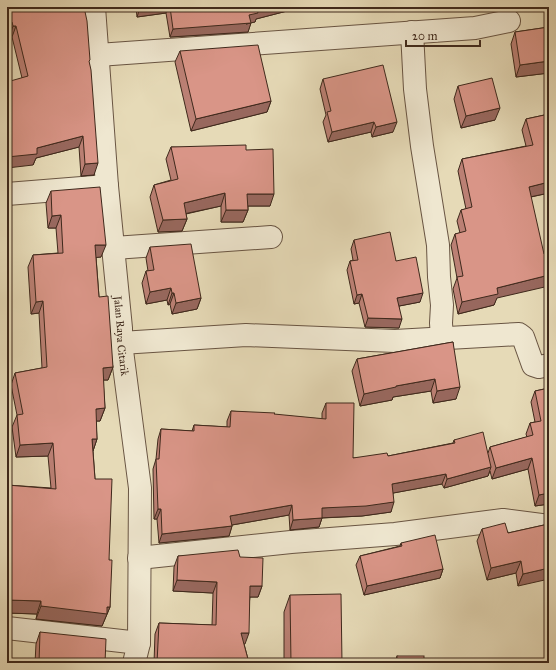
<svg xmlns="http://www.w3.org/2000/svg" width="556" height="670" font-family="'IM FELL Great Primer',serif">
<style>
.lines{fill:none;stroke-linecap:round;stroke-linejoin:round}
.minor-casing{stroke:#695543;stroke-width:24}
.minor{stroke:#efe7d0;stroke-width:22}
.wall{fill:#bb8074;stroke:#3f291c}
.shaded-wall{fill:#98685e;stroke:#3f291c}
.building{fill:#d99587;stroke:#3f291c}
.labels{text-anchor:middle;stroke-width:3.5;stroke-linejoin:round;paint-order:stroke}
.street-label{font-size:11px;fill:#3f291c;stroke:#efe7d0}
</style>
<rect width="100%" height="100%" fill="#e6dab7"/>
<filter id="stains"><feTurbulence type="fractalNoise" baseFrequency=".005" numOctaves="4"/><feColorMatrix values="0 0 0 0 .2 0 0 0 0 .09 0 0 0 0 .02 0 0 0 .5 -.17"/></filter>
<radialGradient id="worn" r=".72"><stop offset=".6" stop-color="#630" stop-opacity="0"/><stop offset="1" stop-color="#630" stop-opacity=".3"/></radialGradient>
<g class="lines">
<g class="minor-casing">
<g id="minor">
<path id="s1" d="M94,7L107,186L121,328V343L140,488L139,643L134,663"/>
<path d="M412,32L415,89L422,146L438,245L439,277L442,305L441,323L442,338"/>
<path d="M98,55L475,28L509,21"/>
<path d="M7,194L107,186"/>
<path d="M114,248L271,237"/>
<path d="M121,343L246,335L395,341L519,334L523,337L533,365L539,367L549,365"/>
<path d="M139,558L291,542L395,534L503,520L549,526"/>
<path d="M7,628L139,643"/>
</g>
</g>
<use href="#minor" class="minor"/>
</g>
<g class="wall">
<path d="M7,7L89,63L94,175L81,176L79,147L36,158L33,165L22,78L12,37L9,38L8,33H7Z"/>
<path d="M136,7H289L287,11L256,19L255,22H251L248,32L170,37L166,13L137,17Z"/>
<path d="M549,27V73L516,77L511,44L515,32Z"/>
<path d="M180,51L271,101L267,112L191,131L175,62Z"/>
<path d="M323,79L393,132L372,137L371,132L328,142L323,122L326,115L320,89Z"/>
<path d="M458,86L495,120L461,128L454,99Z"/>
<path d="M549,114V193L531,197L494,305L458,314L453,289L457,278L451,245L455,234L460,233L457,221L461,210L466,209L458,171L462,159L526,146L522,130L526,119Z"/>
<path d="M171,147L246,150L270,206H248V210L243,222H221V206L186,214L187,219L182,231L158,232L150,197L154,185L171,180L166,159Z"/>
<path d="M51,191L101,257H96L99,297L113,367L108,380H103L105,408L100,421H96L97,439L93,451L95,479L109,560L110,607L102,626L36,619L37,614L7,613V485L51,488L48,456L16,457L12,427L17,415L11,385L15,373L42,368L39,313L31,314L28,267L33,255L58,253L56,228H48L46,203Z"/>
<path d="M354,240L396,261L420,302L399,306V328L365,327L359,303L354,304L347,270L350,261L353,260L351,249Z"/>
<path d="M150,247L201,298L197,309L172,314L170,304L168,305L167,300L146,304L142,283L146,271H148L146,258Z"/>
<path d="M453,342L456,399L433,403L431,391L393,397L392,400L360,406L352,371L357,359Z"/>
<path d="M549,388V504L535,506L528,469L492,479L490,471L488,476L444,488L442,484L393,493L391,512L362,516L322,518L319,527L290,530L289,515L232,525V526L229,536L159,543L157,519H154L153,469L156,459L158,439L161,429L192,431L194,425L227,427V421L231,411L322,419V413L326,403L353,458L388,456L453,443L454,440L488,453L490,447L527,437L526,434L530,423L535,422L531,402L535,391Z"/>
<path d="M544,525L518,586L516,573L487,580L477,541L482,529L508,533Z"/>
<path d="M401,543L443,569L440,578L364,595L356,565L360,556L400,546Z"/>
<path d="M178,556L240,557L262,586L258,597H250L244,644L249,663H154L155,634L159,623L212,625L213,593L173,591L174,567Z"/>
<path d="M290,595L342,663H284V612Z"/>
<path d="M40,632L105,663H35L36,644Z"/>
<path d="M397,656L424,663H395Z"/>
</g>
<g class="shaded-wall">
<path d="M151,7H168L166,13L137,17L140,8Z"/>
<path d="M272,7H289L287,11L256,19L255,22L246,24L251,23L248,32L170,37L173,29L249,15L257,10Z"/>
<path d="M363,7H374L362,9Z"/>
<path d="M442,7H481L480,8L441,11Z"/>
<path d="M7,22H12L8,33H7Z"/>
<path d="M13,26H16L12,37L9,38Z"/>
<path d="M549,61V73L516,77L520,65Z"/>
<path d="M271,101L267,112L191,131L196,119Z"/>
<path d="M500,108L495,120L461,128L466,116Z"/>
<path d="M374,122L371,132L328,142L332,132Z"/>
<path d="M397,122L393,132L372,137L376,127Z"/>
<path d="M83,136L79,147L36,158L33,165L7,168V157L37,148Z"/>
<path d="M98,163L94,175L81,176L85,164Z"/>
<path d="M549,182V193L525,198L529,187Z"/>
<path d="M225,193L221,206L179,215L184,203Z"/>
<path d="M247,194H274L270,206H243Z"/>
<path d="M226,210H248L243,222H221Z"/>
<path d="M61,215L56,228H48L52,216Z"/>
<path d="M187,219L182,231L158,232L163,220Z"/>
<path d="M95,245H106L101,257L91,258Z"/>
<path d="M549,275V286L497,298L494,305L458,314L462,302L497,288Z"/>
<path d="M171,288L167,300L146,304L150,292Z"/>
<path d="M172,293H174L170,304L168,305Z"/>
<path d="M423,293L420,302L394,307L397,298Z"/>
<path d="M362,294L359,303L354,304L357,295Z"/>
<path d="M201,298L197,309L172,314L176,303Z"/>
<path d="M43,301L39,313L31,314L36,302Z"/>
<path d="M368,318L402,319L399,328L365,327Z"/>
<path d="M113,367L108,380H98L103,368Z"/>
<path d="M435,379L431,391L393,397L392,400L360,406L364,394L396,386Z"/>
<path d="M460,387L456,399L433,403L437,391Z"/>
<path d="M105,408L100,421H91L96,409Z"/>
<path d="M92,439H97L93,451Z"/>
<path d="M53,443L48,456L16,457L20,445Z"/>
<path d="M532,458L528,469L492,479L496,468Z"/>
<path d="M491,467L488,476L444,488L447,479Z"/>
<path d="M446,474L442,484L388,494L392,484Z"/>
<path d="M549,493V504L535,506L539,495Z"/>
<path d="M394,502L391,512L362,516L318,518L322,508Z"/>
<path d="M292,505L289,515L226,526L230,516Z"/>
<path d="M158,509H161L157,519H154Z"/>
<path d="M322,518L319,527L290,530L293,520Z"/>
<path d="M232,526L229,536L159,543L162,534Z"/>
<path d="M521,561L516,573L487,580L491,568Z"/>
<path d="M549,568V579L518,586L523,574Z"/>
<path d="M443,569L440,578L364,595L367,586Z"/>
<path d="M177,580L217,582L213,593L173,591Z"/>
<path d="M250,586H262L258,597H246Z"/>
<path d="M7,600L41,601L37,614L7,613Z"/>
<path d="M41,606L107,607H110L102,626L36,619Z"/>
<path d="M241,633H249L245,644H237Z"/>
</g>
<g class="building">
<path d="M7,7H84L87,21L90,60L89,61L91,70L98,163L85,164L83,136L37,148V154L7,157V82L28,76L16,26H13L12,22H7Z"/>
<path d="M140,7H151L140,8Z"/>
<path d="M170,7H272L257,10L258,13L249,15L251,23L173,29Z"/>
<path d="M549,27V61L520,65L515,32Z"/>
<path d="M258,45L271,101L196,119L180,51Z"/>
<path d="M383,65L397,122L376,127L374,122L332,132L327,112L331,111L323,79Z"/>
<path d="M492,78L500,108L466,116L458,86Z"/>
<path d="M549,114V182L529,187L544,254L549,252V275L497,288L498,294L462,302L457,277L463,276L455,234L466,231L461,210L472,207L462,159L533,145L526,119Z"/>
<path d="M246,145V150L273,149L274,194H247L248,210H226L225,193L184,203L187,219L163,220L154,185L178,179L171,147Z"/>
<path d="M100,187L106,245H95L99,297L108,296L113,367L103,368L105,408L96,409L97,439H92L95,479H112L109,560H112L110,607H107V614L41,606V601L7,600V485L56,489L53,443L20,445L17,415L23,414L15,373L47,367L43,301L36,302L33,255L63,253L61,215L52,216L51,191Z"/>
<path d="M390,232L396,261L416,257L423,293L397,298L402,319L368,318L362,294L357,295L350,261L358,260L354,240Z"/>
<path d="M191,244L201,298L176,303L174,293H172L171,288L150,292L146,271L154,270L150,247Z"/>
<path d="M453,342L460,387L437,391L435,379L396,386V387L364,394L357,359Z"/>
<path d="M549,388V493L539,495L532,458L496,468L490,447L533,435L530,423L541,421L535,391Z"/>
<path d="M326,403H354L353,458L387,453L388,456L455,443L454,440L483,432L491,467L447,479L446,474L392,484L394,502L366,506L322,508V518L293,520L292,505L230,516L232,526L162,534L161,509H158L156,459H159L161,429L194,431V425L230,427L231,411L275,413L274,414L326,419Z"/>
<path d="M505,523L508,533L544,525H549V568L523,574L521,561L491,568L482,529Z"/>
<path d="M435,535L443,569L367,586L360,556L402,546L401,543Z"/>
<path d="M238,550L240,557L263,558L262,586H250L249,633H241L249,663H157L159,623L216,625L217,582L177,580L178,556Z"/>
<path d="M341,594L342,663H291L290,595Z"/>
<path d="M40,632L106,639L105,663H39Z"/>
<rect x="397" y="656" width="27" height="7"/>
<path d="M7,662L32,663H7Z"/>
</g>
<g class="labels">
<g class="street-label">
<text dy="4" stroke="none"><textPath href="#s1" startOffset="330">Jalan Raya Citarik</textPath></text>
</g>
</g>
<rect width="556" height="670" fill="none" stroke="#e6dab7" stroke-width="24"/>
<rect x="8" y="8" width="540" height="654" fill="none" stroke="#3f291c" stroke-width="2"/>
<rect x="12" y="12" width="532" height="646" fill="none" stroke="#3f291c"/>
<path d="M406 40v6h74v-6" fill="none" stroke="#3f291c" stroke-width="2"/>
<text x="412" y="40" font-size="12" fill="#3f291c" stroke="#efe7d0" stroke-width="3" paint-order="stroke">20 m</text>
<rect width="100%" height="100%" filter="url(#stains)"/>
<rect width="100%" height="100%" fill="url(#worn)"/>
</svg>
